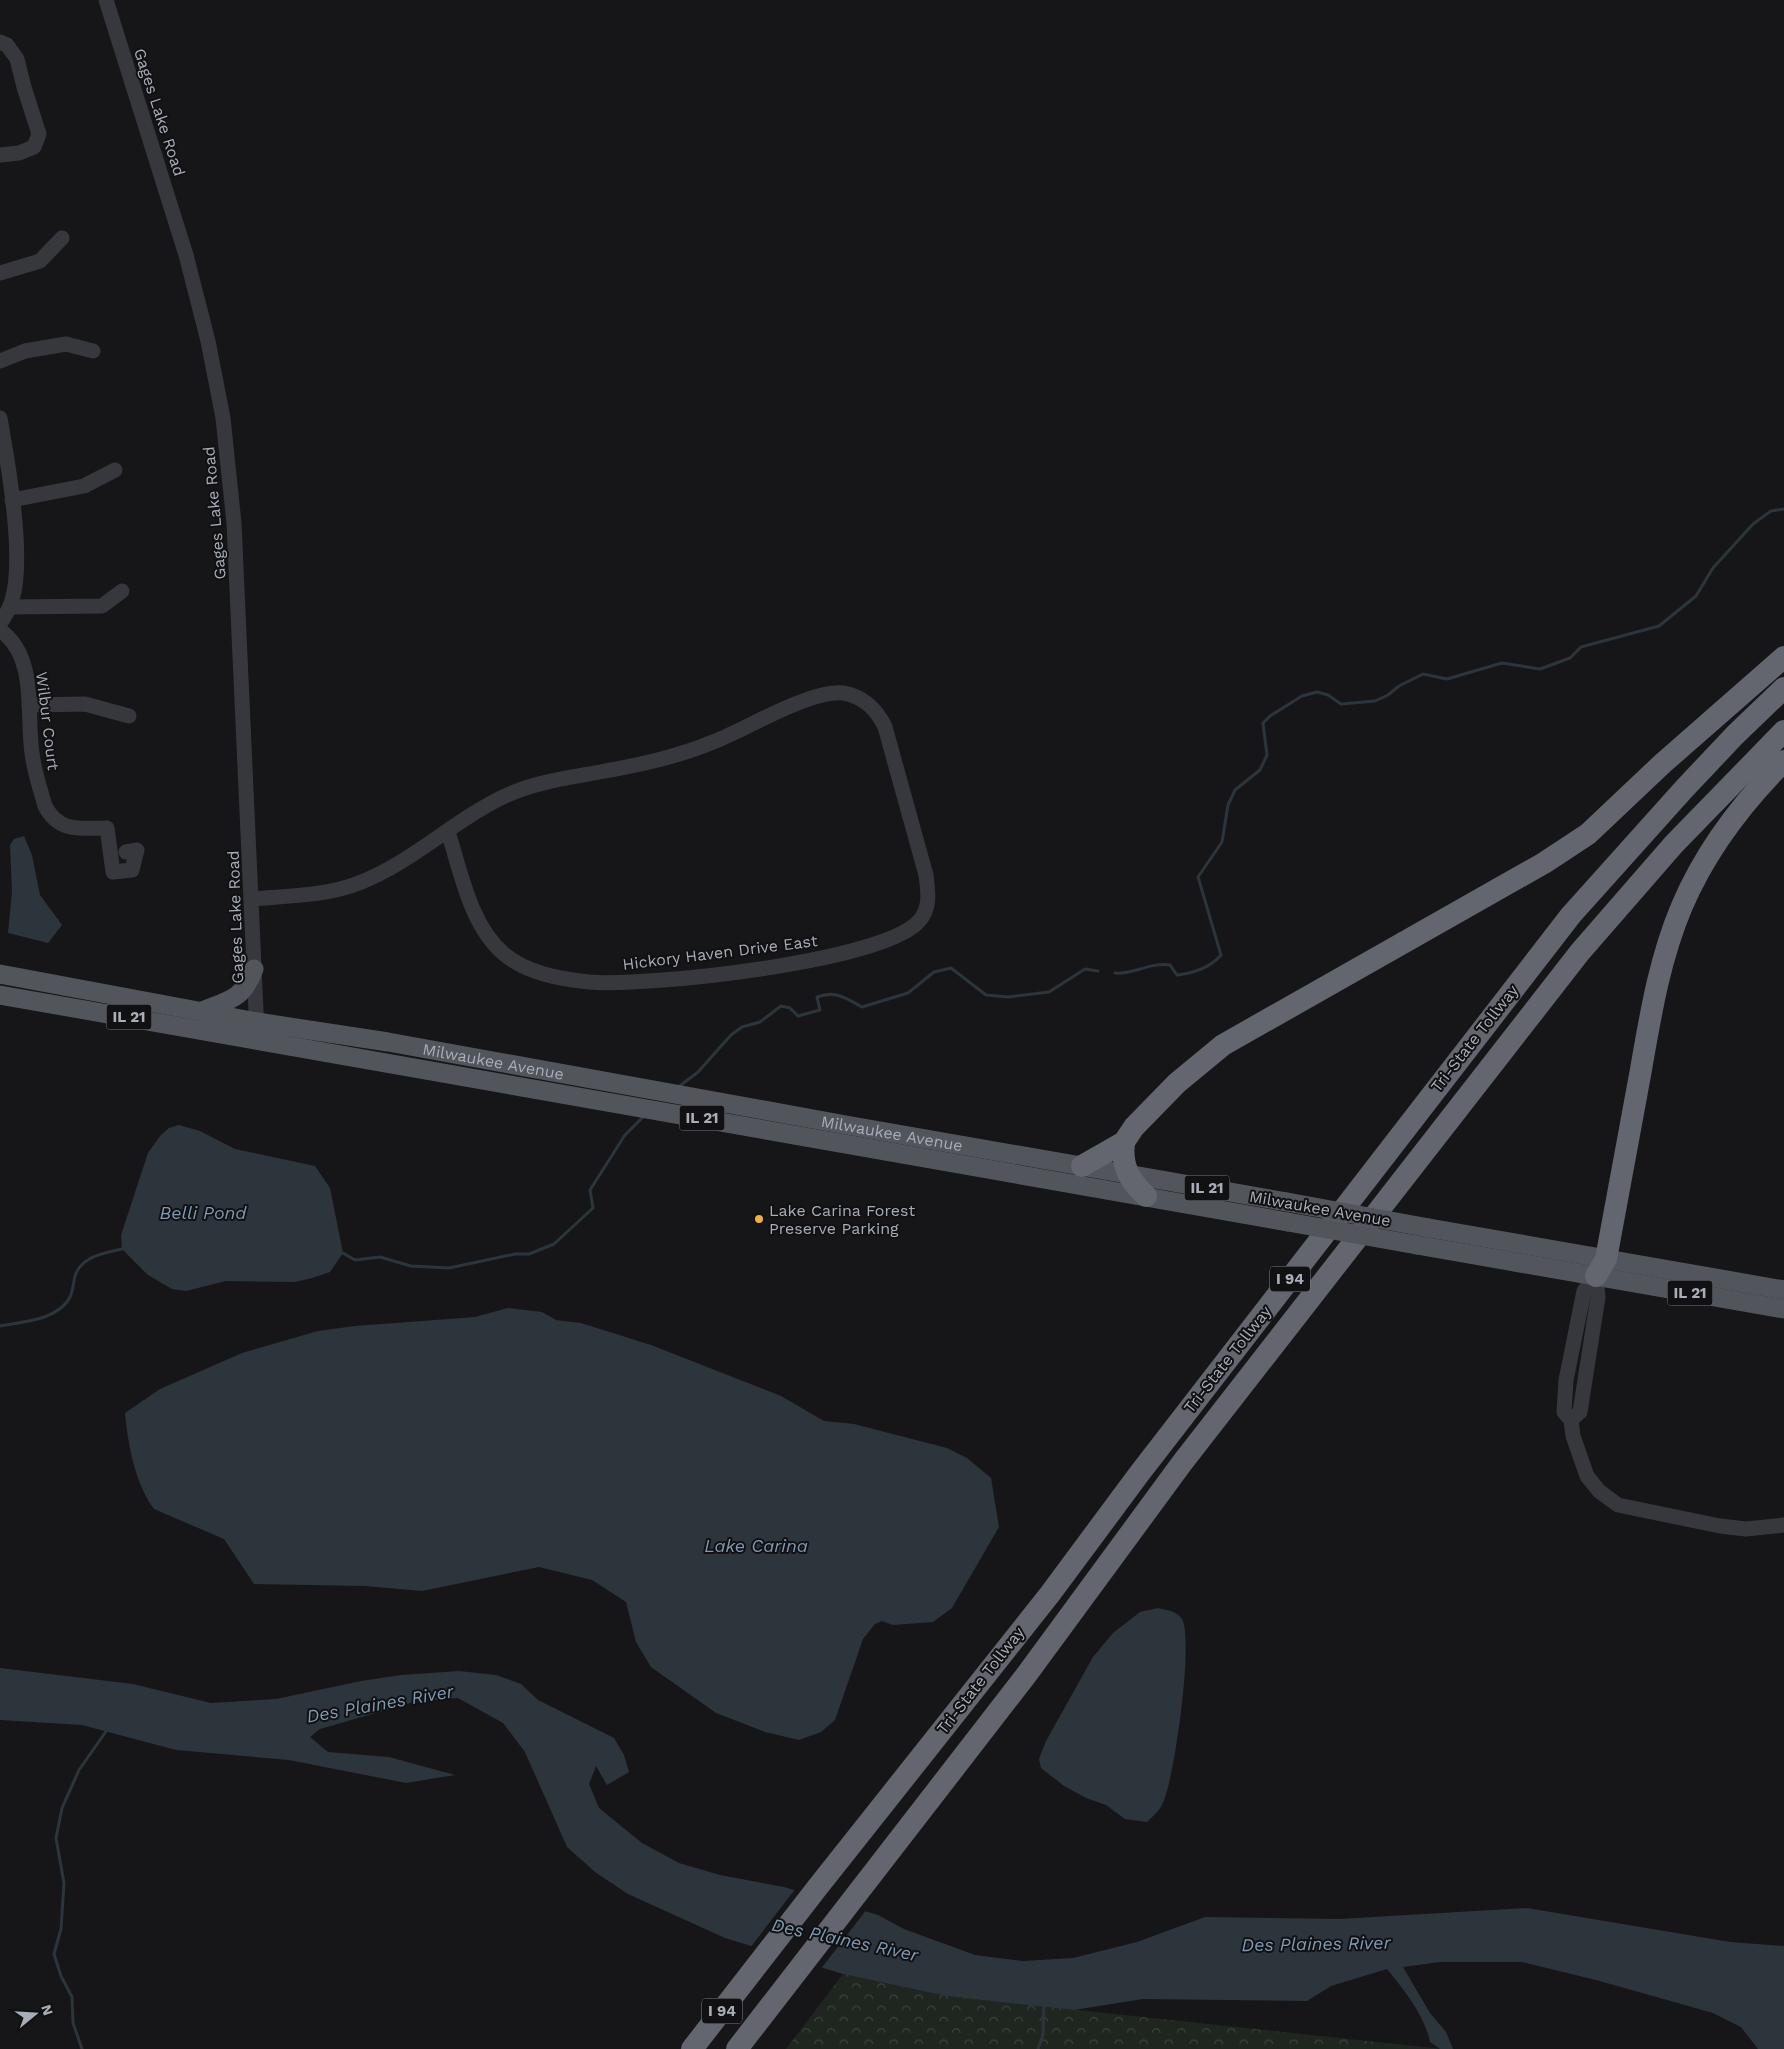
<svg xmlns="http://www.w3.org/2000/svg" width="1784" height="2049" font-family="'Work Sans',sans-serif">
<style>
.forest{fill:url(#forest-crowns)}
.water{fill:#2c353c}
.pier{fill:#161618}
.lines{fill:none;stroke-linecap:round;stroke-linejoin:round}
.stream{stroke:#2c353c;stroke-width:3}
.minor{stroke:#37383d;stroke-width:15}
.major{stroke:#53555c;stroke-width:19}
.highway{stroke:#63666e;stroke-width:22}
.major-bridge{stroke:#53555c;stroke-width:19}
.poi-dot{fill:#f2b134;stroke:#111113;stroke-width:2}
.labels{text-anchor:middle;stroke-width:4;stroke-linejoin:round;paint-order:stroke}
.shield{fill:#111113;stroke:#7b7e86;stroke-width:1}
.shield-label{font-size:15px;font-weight:bold;fill:#a8adb8}
.street-label{font-size:16px;fill:#a8adb8;stroke:#111113}
.poi-label{font-size:16px;fill:#a8adb8;stroke:#111113;text-anchor:start}
.water-label{font-size:18px;font-style:italic;fill:#7f9bb3;stroke:#111113}
</style>
<defs>
<pattern id="forest-crowns" width="20" height="18" patternUnits="userSpaceOnUse" patternTransform="scale(1.25)"><rect width="20" height="18" fill="#1e261f"/><path d="M2 6a3 3 0 1 1 6 0M12 15a3 3 0 1 1 6 0" fill="none" stroke="#3c433d"/></pattern>
</defs>
<rect width="100%" height="100%" fill="#161618"/>
<path class="forest" d="M843,1974L946,1996L1443,2049H786Z"/>
<g class="water">
<path d="M24,836L32,855L40,895L62,925L48,943L8,933L12,892L10,845L14,839Z"/>
<path d="M179,1125L200,1131L235,1149L315,1166L330,1188L343,1253L330,1272L312,1278L295,1282L226,1281L186,1291L172,1289L148,1275L122,1249L121,1235L148,1153L160,1136L169,1128Z"/>
<path d="M508,1308L542,1312L556,1320L581,1323L651,1345L781,1396L824,1421L854,1424L947,1448L967,1458L991,1478L999,1527L952,1608L933,1622L893,1625L882,1621L875,1624L863,1639L835,1720L821,1732L799,1740L765,1732L716,1713L651,1667L636,1642L626,1602L592,1580L539,1567L422,1591L365,1586L254,1584L224,1539L154,1509C135,1483 128,1445 125,1413L160,1389L242,1353L318,1331L355,1326L475,1317Z"/>
<path d="M1158,1608C1166,1610 1177,1611 1182,1619C1194,1640 1174,1783 1162,1805C1159,1811 1152,1817 1147,1822L1125,1819L1106,1805L1086,1798L1064,1786L1041,1768L1039,1759L1046,1741L1093,1657L1113,1633L1140,1612Z"/>
<path d="M0,1668L133,1684L211,1703L276,1699L361,1681L401,1675L459,1671L496,1675L521,1684L538,1700L614,1738L624,1755L629,1772L607,1785L596,1766L589,1784L599,1808L642,1843L679,1863L720,1875L784,1887L878,1915L904,1929L975,1955L1023,1961L1073,1958L1137,1942L1205,1917L1339,1919L1527,1908L1730,1942L1784,1946V2049H1758L1741,2027L1713,2013L1596,1980L1522,1962H1440L1403,1967L1430,2013L1446,2032L1453,2049H1440L1430,2042C1425,2016 1404,1990 1387,1969L1331,1986L1307,2001L1143,1999L1074,2010L946,1996L843,1974L725,1938L628,1894L595,1872L567,1847L525,1752L503,1723L458,1698L414,1702L320,1729L310,1737L328,1752L389,1757L455,1775L406,1783L289,1760L176,1750L82,1725L0,1720Z"/>
</g>
<path class="pier" d="M796,1888L867,1909L820,1970L750,1948Z"/>
<g class="lines">
<g class="stream">
<path d="M1115,973C1133,975 1150,962 1170,965L1177,975C1194,973 1210,968 1221,955L1198,877L1222,842L1228,805L1235,790L1260,770L1267,755L1263,723L1270,716L1302,696L1317,692L1328,695L1341,704L1375,701L1388,695L1399,686L1423,674L1447,679L1502,663L1540,669L1570,658L1581,647L1659,626L1696,596L1713,568L1753,524L1771,511L1784,509"/>
<path d="M677,1088L698,1072L731,1035L742,1027L760,1022L781,1006L790,1008L798,1016L820,1010L817,997C835,990 846,998 862,1007L908,993L934,972L951,968L986,995L1008,997L1049,992L1085,969L1098,971"/>
<path d="M343,1253L355,1260L380,1257L411,1266L449,1268L515,1254H529L554,1244L593,1208L590,1190L625,1135L643,1117"/>
<path d="M0,1326C20,1322 46,1321 62,1307C73,1298 72,1289 75,1276C81,1256 105,1253 122,1249"/>
<path d="M82,2049L73,2023L72,1997L61,1976L54,1954L61,1929L64,1883L56,1838L62,1808L79,1770L107,1730"/>
<path d="M1038,2049L1043,2035L1044,2003"/>
</g>
<g class="minor">
<path d="M106,0L186,255L208,341L223,418L234,523L257,1033"/>
<path d="M0,42L7,45L17,59L24,87L39,134L34,147L19,153L0,155"/>
<path d="M0,273L40,261L62,238"/>
<path d="M0,361L25,351L66,344L93,351"/>
<path d="M0,418C8,463 25,558 12,600C10,609 4,617 0,624"/>
<path d="M12,500L84,486L115,470"/>
<path d="M10,607L102,606L122,591"/>
<path d="M0,630C38,657 26,713 32,753C34,771 40,788 45,806C59,833 81,828 107,828L113,872L132,870L137,850L126,852"/>
<path d="M29,705L85,704L129,716"/>
<path d="M251,899C287,896 326,896 359,883C413,862 454,820 505,796C535,782 568,778 600,772C639,765 677,757 713,742C747,729 809,690 843,693C863,696 877,710 885,727L926,875C928,891 931,908 919,921C883,962 646,987 589,982C559,979 527,973 504,954C470,925 461,872 448,832"/>
<path d="M1596,1276L1584,1291L1566,1380L1564,1412L1571,1420L1573,1436L1587,1476L1599,1491L1618,1505L1720,1526L1746,1529L1784,1525"/>
<path d="M1571,1420L1580,1412L1598,1297L1596,1276"/>
</g>
<g class="major">
<path id="s1" d="M0,974L257,1022L388,1042L846,1125L1287,1202"/>
<path d="M0,995L1288,1222"/>
<path d="M202,1011C230,1000 243,999 254,969"/>
<path d="M1429,1228L1784,1290"/>
<path d="M1417,1245L1784,1309"/>
</g>
<g class="highway">
<path d="M1124,1142C1121,1166 1129,1180 1146,1196"/>
<path d="M1082,1166L1124,1142L1134,1127L1177,1083L1223,1045L1544,863L1588,834L1662,764L1784,657"/>
<path d="M1596,1276L1606,1259C1617,1198 1629,1137 1640,1075C1650,1018 1659,960 1682,906C1705,852 1742,803 1784,761"/>
<path d="M692,2049L817,1888L1050,1594L1139,1474L1571,915L1684,789L1735,735L1784,688"/>
<path d="M737,2049L1027,1674L1182,1463L1580,952L1674,844L1784,731"/>
</g>
<g class="major-bridge">
<path d="M1287,1202L1429,1228"/>
<path d="M1288,1222L1417,1245"/>
</g>
</g>
<circle class="poi-dot" cx="759" cy="1219" r="5"/>
<g class="labels">
<g class="shield">
<rect x="106.5" y="1004.5" width="45" height="25" rx="4"/>
<rect x="679.5" y="1105.5" width="45" height="25" rx="4"/>
<rect x="1184.5" y="1175.5" width="45" height="25" rx="4"/>
<rect x="1270" y="1266.5" width="40" height="25" rx="4"/>
<rect x="1667.5" y="1280.5" width="45" height="25" rx="4"/>
<rect x="702" y="1998.5" width="40" height="25" rx="4"/>
</g>
<g class="shield-label">
<text x="129" y="1022">IL 21</text>
<text x="702" y="1123">IL 21</text>
<text x="1207" y="1193">IL 21</text>
<text x="1290" y="1284">I 94</text>
<text x="1690" y="1298">IL 21</text>
<text x="722" y="2016">I 94</text>
</g>
<g class="street-label">
<text transform="translate(160 112) rotate(72)" y="6">Gages Lake Road</text>
<text transform="translate(214 513) rotate(-95)" y="6">Gages Lake Road</text>
<text transform="translate(48 721) rotate(83)" y="6">Wilbur Court</text>
<text transform="translate(235 917) rotate(-92)" y="6">Gages Lake Road</text>
<text transform="translate(720 952) rotate(-7)" y="6">Hickory Haven Drive East</text>
<text transform="translate(1474 1038) rotate(-52)" y="6">Tri-State Tollway</text>
<text dy="6" stroke="none"><textPath href="#s1" startOffset="501">Milwaukee Avenue</textPath></text>
<text dy="6" stroke="none"><textPath href="#s1" startOffset="906">Milwaukee Avenue</textPath></text>
<text transform="translate(1320 1208) rotate(10)" y="6">Milwaukee Avenue</text>
<text transform="translate(1227 1359) rotate(-52)" y="6">Tri-State Tollway</text>
<text transform="translate(980 1680) rotate(-52)" y="6">Tri-State Tollway</text>
</g>
<g class="poi-label">
<text x="769" y="1216">Lake Carina Forest<tspan x="769" dy="18">Preserve Parking</tspan></text>
</g>
<g class="water-label">
<text x="203" y="1219">Belli Pond</text>
<text x="756" y="1552">Lake Carina</text>
<text transform="translate(380 1704) rotate(-10)" y="6">Des Plaines River</text>
<text transform="translate(845 1940) rotate(12)" y="6">Des Plaines River</text>
<text transform="translate(1316 1944) rotate(-1)" y="6">Des Plaines River</text>
</g>
</g>
<g transform="translate(35 2014) rotate(72)" stroke="#111113" stroke-width="4" paint-order="stroke">
<path d="M0-4L9 19L0 12L-9 19Z" fill="#a8adb8"/>
<text y="-8" font-size="14" font-weight="bold" text-anchor="middle" fill="#a8adb8">N</text>
</g>
</svg>
